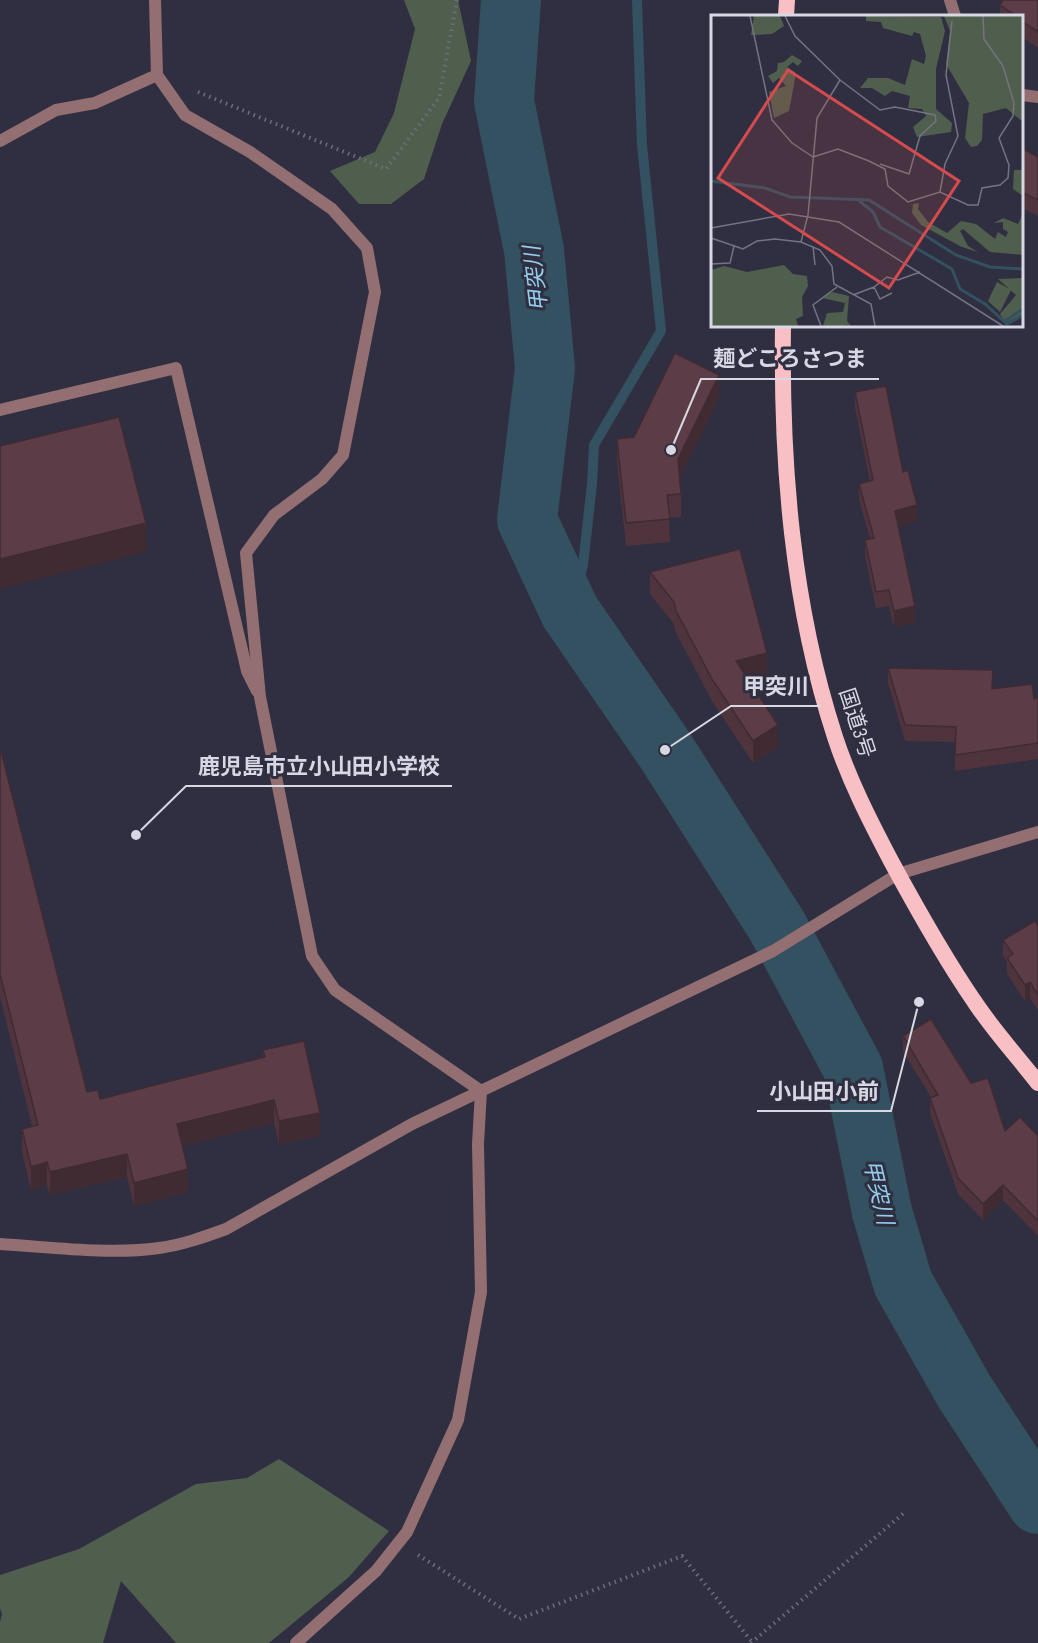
<svg xmlns="http://www.w3.org/2000/svg" width="1038" height="1643" font-family="'Sofia Sans Condensed','Noto Sans JP',sans-serif">
<style>
.green{fill:#505f4d}
.lines{fill:none;stroke-linecap:round;stroke-linejoin:round}
.stream{stroke:#335161;stroke-width:10}
.river{stroke:#335161;stroke-width:60}
.path{stroke:#6d6d7d;stroke-width:4;stroke-dasharray:1.5 4.5;stroke-linecap:butt}
.minor{stroke:#946f72;stroke-width:12}
.trunk{stroke:#f8bfc4;stroke-width:16}
.wall{fill:#4f343d}
.shaded-wall{fill:#402b32}
.building{fill:#5c3d47;stroke:#402b32;stroke-width:1.5}
.labels{text-anchor:middle;stroke-width:6;stroke-linejoin:round;paint-order:stroke}
.street-label{font-size:21px;fill:#d8d8e4;stroke:#2f2f41}
.water-label{font-size:22px;font-style:italic;fill:#92cdec;stroke:#2f2f41}
.inset-river{fill:none;stroke:#335161;stroke-width:3}
.inset-road{fill:none;stroke:#737382;stroke-width:1.5}
.view{fill:#d64b4e;fill-opacity:0.15;stroke:#d64b4e;stroke-width:3}
.inset-edge{fill:none;stroke:#d8d8e4;stroke-width:3}
.leader{fill:none;stroke:#d8d8e4;stroke-width:2}
.callout-dot{fill:#d8d8e4;stroke:#2f2f41;stroke-width:2}
.callout-label{font-size:22px;text-anchor:middle;font-weight:bold;fill:#d8d8e4;stroke:#2f2f41;stroke-width:6;stroke-linejoin:round;paint-order:stroke}
</style>
<rect width="100%" height="100%" fill="#2f2f41"/>
<g class="green">
<path d="M404,0H458L471,61L442,124L424,179L391,204H359L330,171L375,152L394,113L415,29Z"/>
<path d="M279,1459L389,1531L349,1577L269,1643H176L121,1581L103,1643H0V1622L2,1614L0,1608V1575L79,1549L196,1484L247,1478Z"/>
</g>
<g class="lines">
<path class="stream" d="M570,612L583,565L592,484L594,445L661,331L642,145L637,0"/>
<path class="river" d="M511,0L504,101L534,250L545,368L527,520L570,612L665,750L777,926L853,1068L882,1212L903,1283L964,1391L1038,1504"/>
<g class="path">
<path d="M198,92L386,169L439,98L457,0"/>
<path d="M418,1555L519,1619L682,1556L753,1643"/>
<path d="M751,1643L904,1513"/>
</g>
<g class="minor">
<path d="M155,0L157,75L185,115L250,152L332,209L367,248L375,292L343,455L322,479L274,515L246,553L260,697L312,956L335,990L481,1091"/>
<path d="M950,0L955,16"/>
<path d="M1022,95L1038,97"/>
<path d="M0,141L56,110L95,103L157,75"/>
<path d="M0,410L176,368L247,671L257,691"/>
<path d="M0,1244C50,1247 109,1255 159,1248C182,1245 204,1237 226,1229L412,1124L773,951L898,874L1038,832"/>
<path d="M296,1643L376,1571L407,1532L458,1420L481,1292L478,1144L481,1091"/>
</g>
<g class="trunk">
<path d="M786,16L787,0"/>
<path d="M783,326C781,464 792,605 835,737C849,780 870,821 891,861C917,909 943,956 974,1001C993,1030 1017,1056 1038,1083"/>
</g>
</g>
<g class="wall">
<path d="M1038,0V48L1022,37V16H1000V5Z"/>
<path d="M1022,148L1038,157V216L1022,208Z"/>
<path d="M855,392L903,472L917,521L898,526L915,622L894,627L889,606L876,608L865,556V540L870,539L859,500V484L870,481L855,408Z"/>
<path d="M719,398L680,478L681,494V517L669,518L670,542L626,546L617,462V439L634,437Z"/>
<path d="M650,572L767,675L748,680L778,747L753,763L712,701L676,633L674,624L650,594Z"/>
<path d="M888,668L1034,699L1038,698V759L955,771V742L905,741L888,683Z"/>
<path d="M0,747L87,1092L100,1099L263,1058V1050L320,1136L279,1144L274,1123L182,1146L188,1192L134,1206L127,1177L50,1195L47,1185L31,1190L22,1152V1129L32,1126L0,997Z"/>
<path d="M1038,926V1011L1030,998L1025,1001L1007,974V962L1003,956V940Z"/>
<path d="M903,1036L971,1083L1005,1131L1038,1136V1236L1003,1200L983,1220L958,1194L930,1113L931,1097L903,1052Z"/>
</g>
<g class="shaded-wall">
<path d="M719,375V398L678,482V459Z"/>
<path d="M917,505V521L895,527V511Z"/>
<path d="M146,523V552L0,589V559Z"/>
<path d="M915,606V622L894,627V611Z"/>
<path d="M767,653V675L736,683V661Z"/>
<path d="M778,725V747L753,763V741Z"/>
<path d="M1030,982V998L1025,1001V985Z"/>
<path d="M274,1100V1123L177,1147V1124Z"/>
<path d="M320,1113V1136L279,1144V1121Z"/>
<path d="M127,1154V1177L50,1195V1172Z"/>
<path d="M47,1162V1185L31,1190V1167Z"/>
<path d="M188,1169V1192L134,1206V1183Z"/>
<path d="M1003,1185V1200L983,1220V1204Z"/>
</g>
<g class="building">
<path d="M1003,0H1038V32L1022,21V16H1016L1000,5Z"/>
<path d="M1022,148L1038,157V200L1022,192Z"/>
<path d="M675,353L719,375L678,459L681,494L667,495L670,519L626,523L617,439L634,437Z"/>
<path d="M886,386L903,472L908,470L917,505L895,511L915,606L894,611L889,590L876,592L865,540L874,538L859,484L873,480L855,392Z"/>
<path d="M119,417L146,523L0,559V446Z"/>
<path d="M740,549L767,653L736,661L778,725L753,741L712,679L676,611L674,602L650,572Z"/>
<path d="M888,668L993,670L992,689L1032,684L1034,699L1038,698V743L955,755L956,727L905,725Z"/>
<path d="M0,747L87,1092L98,1090L100,1099L265,1057L263,1050L304,1041L320,1113L279,1121L274,1100L177,1124L188,1169L134,1183L127,1154L50,1172L47,1162L31,1167L22,1129L38,1125L0,974Z"/>
<path d="M1035,921L1038,926V995L1030,982L1025,985L1007,958L1013,954L1003,940Z"/>
<path d="M931,1019L971,1083L988,1078L1005,1131L1020,1117L1038,1136V1221L1003,1185L983,1204L958,1178L930,1098L938,1095L903,1036Z"/>
</g>
<g class="labels">
<g class="street-label">
<text transform="translate(857 723) rotate(72)" y="7">国道3号</text>
</g>
<g class="water-label">
<text transform="translate(535 279) rotate(-97)" y="8">甲突川</text>
<text transform="translate(879 1192) rotate(77)" y="8">甲突川</text>
</g>
</g>
<g transform="translate(711 15)">
<rect width="312" height="312" fill="#2f2f41"/>
<path d="M43,1H69L73,11L61,19L40,20ZM155,1L230,2L234,16L225,54V94L241,108L240,117L206,122L202,112L215,101L211,94L197,93L199,81L181,76L174,81L161,73H149L157,63H177L194,70L201,44L213,49L215,41L209,19L203,17L201,21L172,13L170,7L155,6ZM233,1H312V107L295,93L272,99L271,125L266,131L260,132L254,123L258,88L235,49L239,16ZM81,40L91,46L87,51L82,47L76,52L85,58L80,86L78,96L63,103L58,77L75,71L68,63L62,68L57,61L66,56L67,48L73,47ZM303,155H312V181L302,174ZM208,188L207,194L217,207L236,218L250,206L265,209L284,224L287,217L295,222L297,217L292,214V207L283,208L292,203L307,209L312,198V240L279,237L252,214L249,216L257,231L267,237L251,232L210,210L201,198L202,189ZM73,250L82,259L96,261L97,271L91,282L92,301L85,304L87,311H0V255L13,251L36,257ZM312,263V299L294,308L289,299L305,280L287,264ZM286,267L300,275L289,297L277,286ZM121,277L138,281L136,306L140,311H112L116,298L132,297L134,288L111,283Z" fill="#505f4d"/>
<path class="inset-river" d="M0,166L54,173L79,182L158,185L245,240L279,252L312,254M146,184L162,197L169,212L241,254L249,274L274,289L296,309L312,300M294,306L312,294"/>
<path class="inset-road" d="M39,1L61,105L81,128L102,142M74,1L84,21L129,65L106,103L97,200L90,227M129,65L169,95L184,92L224,100L225,106L209,121L198,159L169,149M102,142L127,134L158,146L174,154L177,171L197,187L229,177L257,190H267L271,173L289,170L297,163L298,150L288,123L302,101L303,88L292,51L273,24L272,1M229,177L234,149L247,121L235,60L241,6M0,213L78,199L128,207L292,311M0,223L32,234L46,226L64,224L90,227L109,235L121,251L123,269L160,289L164,311M102,231L104,250M0,249L19,248L23,231M163,272L169,284L181,278M142,280L163,272L176,262L187,265L209,257M110,311L102,290L126,272"/>
<path class="view" d="M77,55L248,166L178,273L7,163Z"/>
<rect width="312" height="312" class="inset-edge"/>
</g>
<path class="leader" d="M671 450L701 379H879M665 750L731 706H821M136 835L186 786H452M919 1002L891 1111H757"/>
<g class="callout-dot">
<circle cx="671" cy="450" r="6"/>
<circle cx="665" cy="750" r="6"/>
<circle cx="136" cy="835" r="6"/>
<circle cx="919" cy="1002" r="6"/>
</g>
<g class="callout-label">
<text x="790" y="366">麺どころさつま</text>
<text x="776" y="694">甲突川</text>
<text x="319" y="774">鹿児島市立小山田小学校</text>
<text x="824" y="1099">小山田小前</text>
</g>
</svg>
